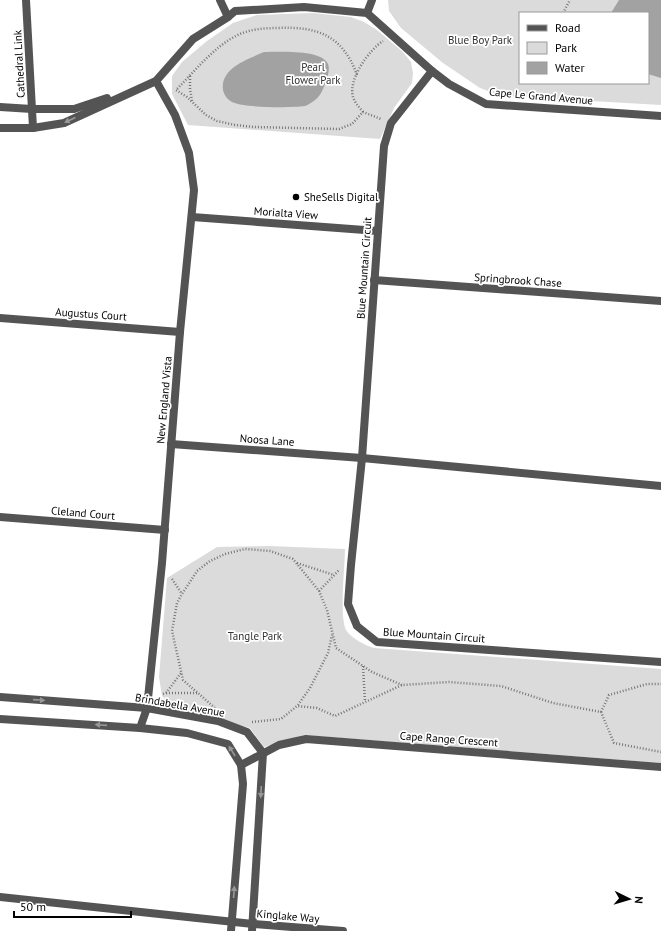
<svg xmlns="http://www.w3.org/2000/svg" width="661" height="931" font-family="'PT Sans',sans-serif">
<style>
.green{fill:#dbdbdb;fill-rule:evenodd}
.water{fill:#a2a2a2}
.lines{fill:none;stroke-linecap:round;stroke-linejoin:round}
.path{stroke:#767676;stroke-width:2.5;stroke-dasharray:1 2;stroke-linecap:butt}
.street{stroke:#545454;stroke-width:8}
.oneway{fill:#989898}
.poi-dot{fill:#000;stroke:#fff;stroke-width:1.5}
.labels{text-anchor:middle;stroke-width:3.5;stroke-linejoin:round;paint-order:stroke}
.park-label{font-size:11px;fill:#323232;stroke:#fff}
.street-label{font-size:11px;fill:#000;stroke:#fff}
.poi-label{font-size:11px;fill:#000;stroke:#fff;text-anchor:start}
</style>
<rect width="100%" height="100%" fill="#fff"/>
<g class="green">
<path d="M388,0H661V105L502,96L480,88L443,63L401,28L389,11ZM520,13H648V83H520Z"/>
<path d="M313,13L351,17L364,22L377,30L403,52L411,62L413,73L412,83L394,108L380,139L188,125L172,94V76L182,62L207,41L233,23L257,15Z"/>
<path d="M269,546L345,549C345,567 339,615 346,630C351,638 366,646 374,648L661,669V763L304,735L264,747L250,728L173,707L162,696L159,677L167,578L217,547Z"/>
</g>
<g class="water">
<path d="M619,0H661V78L648,74V13H611Z"/>
<path d="M264,52C277,52 322,49 328,64C330,68 328,74 327,79C324,86 322,95 315,100C312,102 308,105 305,106C290,108 245,108 232,102C228,100 224,95 223,90C220,68 248,59 264,52Z"/>
</g>
<g class="lines">
<g class="path">
<path d="M563,13L570,0"/>
<path d="M357,75C343,36 318,26 278,28C265,28 252,29 240,34C215,45 195,71 176,90L187,97L206,115L217,121L235,125L254,127L339,129L352,124L363,112L381,119"/>
<path d="M190,76V89L192,101"/>
<path d="M363,112C359,107 355,103 353,97C348,79 369,50 383,41"/>
<path d="M297,563L334,575"/>
<path d="M172,579L182,594"/>
<path d="M319,591L339,570"/>
<path d="M363,666L365,702"/>
<path d="M166,693H197"/>
<path d="M163,694L166,693L181,673"/>
<path d="M298,705L310,688L328,653L332,635"/>
<path d="M215,708L183,680L172,631L177,603L182,594L197,571L210,561L225,554L245,549L270,551L293,559L319,591L327,610L336,648L372,672L402,685"/>
<path d="M601,712L609,695L647,684H661"/>
<path d="M252,722L281,719L297,706L317,708L335,716L402,685L449,682L501,686L553,703L601,712L614,743L661,752"/>
</g>
<g class="street">
<path d="M26,0L33,128"/>
<path d="M220,0L228,17"/>
<path d="M367,13L372,0"/>
<path d="M432,71L391,123L384,146L362,458L351,565L348,604L357,626L377,642L661,662"/>
<path d="M0,107L32,109H74L107,98"/>
<path d="M0,128H33L64,123L156,81L193,39L228,17L235,11L304,7L367,13L432,71L449,84L486,104L661,116"/>
<path d="M192,217L378,231"/>
<path d="M374,280L661,301"/>
<path d="M0,318L180,332"/>
<path d="M171,444L362,458L661,486"/>
<path d="M0,517L165,530"/>
<path d="M0,697L147,708L218,721L247,732L263,753L252,931"/>
<path d="M0,719L140,728L187,733L228,744L241,765L243,784L231,931"/>
<path d="M140,728L147,708L162,563L180,332L194,190L189,153L175,115L156,81"/>
<path d="M241,765L279,745L306,739L661,767"/>
<path d="M0,897L253,924L343,931"/>
</g>
</g>
<defs><path id="oneway-solid" d="M-6-.8H1V-3.2L6.5 0L1 3.2V.8H-6Z"/></defs>
<g class="oneway">
<use href="#oneway-solid" transform="translate(70 120) rotate(155)"/>
<use href="#oneway-solid" transform="translate(39 700) rotate(4)"/>
<use href="#oneway-solid" transform="translate(101 725) rotate(-176)"/>
<use href="#oneway-solid" transform="translate(232 751) rotate(-122)"/>
<use href="#oneway-solid" transform="translate(261 792) rotate(93)"/>
<use href="#oneway-solid" transform="translate(234 892) rotate(-86)"/>
</g>
<circle class="poi-dot" cx="296" cy="197" r="4"/>
<g class="labels">
<g class="park-label">
<text x="480" y="44">Blue Boy Park</text>
<text x="313" y="71">Pearl<tspan x="313" dy="13">Flower Park</tspan></text>
<text x="255" y="640">Tangle Park</text>
</g>
<g class="street-label">
<text transform="translate(19 64) rotate(-93)" y="4">Cathedral Link</text>
<text transform="translate(541 96) rotate(5)" y="4">Cape Le Grand Avenue</text>
<text transform="translate(286 213) rotate(4)" y="4">Morialta View</text>
<text transform="translate(364 268) rotate(-86)" y="4">Blue Mountain Circuit</text>
<text transform="translate(518 280) rotate(4)" y="4">Springbrook Chase</text>
<text transform="translate(91 314) rotate(4)" y="4">Augustus Court</text>
<text transform="translate(164 400) rotate(-85)" y="4">New England Vista</text>
<text transform="translate(267 440) rotate(4)" y="4">Noosa Lane</text>
<text transform="translate(83 513) rotate(5)" y="4">Cleland Court</text>
<text transform="translate(434 635) rotate(4)" y="4">Blue Mountain Circuit</text>
<text transform="translate(180 705) rotate(10)" y="4">Brindabella Avenue</text>
<text transform="translate(449 739) rotate(4)" y="4">Cape Range Crescent</text>
<text transform="translate(288 916) rotate(5)" y="4">Kinglake Way</text>
</g>
<g class="poi-label">
<text x="304" y="201">SheSells Digital</text>
</g>
</g>
<rect x="519" y="12" width="130" height="72" fill="#ffffff" stroke="#999999"/>
<rect x="527" y="25" width="20" height="6" fill="#545454" stroke="#999999"/>
<text x="555" y="32" font-size="12" fill="#000000">Road</text>
<rect x="527" y="42" width="20" height="12" fill="#dbdbdb" stroke="#999999"/>
<text x="555" y="52" font-size="12" fill="#000000">Park</text>
<rect x="527" y="62" width="20" height="12" fill="#a2a2a2" stroke="#999999"/>
<text x="555" y="72" font-size="12" fill="#000000">Water</text>
<g transform="translate(629 899) rotate(95)" stroke="#ffffff" stroke-width="3" paint-order="stroke">
<path d="M0-3L7 15L0 10L-7 15Z" fill="#000000"/>
<text y="-6" font-size="11" font-weight="bold" text-anchor="middle" fill="#000000">N</text>
</g>
<path d="M14 911v6h117v-6" fill="none" stroke="#000000" stroke-width="2"/>
<text x="20" y="911" font-size="12" fill="#000000" stroke="#ffffff" stroke-width="3" paint-order="stroke">50 m</text>
</svg>
